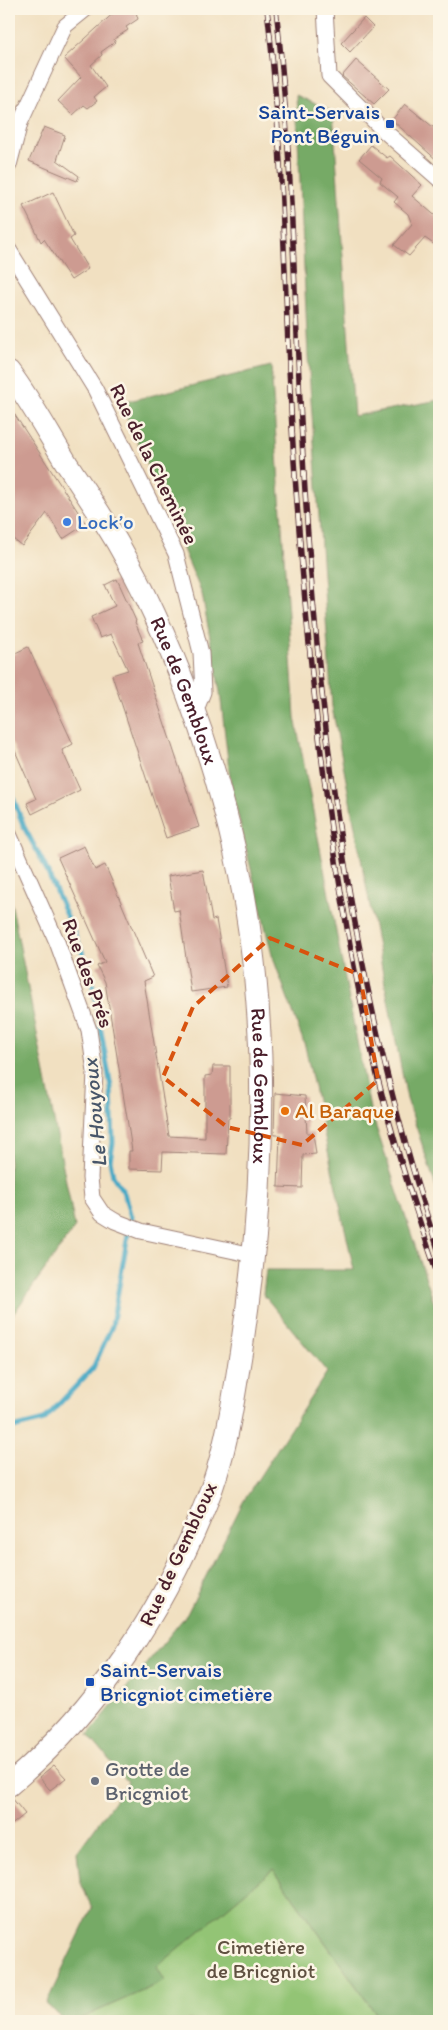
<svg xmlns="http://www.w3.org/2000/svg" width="448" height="2030" font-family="Itim,sans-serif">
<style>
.green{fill:#93c474;stroke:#6e7250}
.forest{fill:#76aa66;stroke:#606448}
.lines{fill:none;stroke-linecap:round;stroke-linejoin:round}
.stream{stroke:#46a9c5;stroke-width:5}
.building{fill:#cd9b91}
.street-casing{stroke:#9e8076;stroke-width:17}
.secondary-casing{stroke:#9e8076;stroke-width:24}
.street{stroke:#fff;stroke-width:15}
.secondary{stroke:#fff;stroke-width:22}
.rail-casing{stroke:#4a1f2b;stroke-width:5.5}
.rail{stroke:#fcf5e5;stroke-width:4;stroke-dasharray:11;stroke-linecap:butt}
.marked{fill:none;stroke:#d8530f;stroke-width:4;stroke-dasharray:10 6;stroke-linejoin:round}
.transit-dot{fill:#1a4fb4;stroke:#fcf5e5;stroke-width:2}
.shop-dot{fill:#3f7fe0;stroke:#fcf5e5;stroke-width:2}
.food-dot{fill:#e8710a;stroke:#fcf5e5;stroke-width:2}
.worship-dot{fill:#6b7280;stroke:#fcf5e5;stroke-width:2}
.labels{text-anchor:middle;stroke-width:5;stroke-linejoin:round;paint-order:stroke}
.transit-label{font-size:21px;fill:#164399;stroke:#fcf5e5;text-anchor:end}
.street-label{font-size:21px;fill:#4a1f2b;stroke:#fcf5e5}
.shop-label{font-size:21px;fill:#366cbe;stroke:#fcf5e5;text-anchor:start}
.food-label{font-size:21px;fill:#c56008;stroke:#fcf5e5;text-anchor:start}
.worship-label{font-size:21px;fill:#5b616d;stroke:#fcf5e5;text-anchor:start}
.park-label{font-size:21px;fill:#605141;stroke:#fcf5e5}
.water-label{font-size:22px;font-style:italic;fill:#485669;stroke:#fcf5e5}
</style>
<rect width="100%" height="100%" fill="#fcf5e5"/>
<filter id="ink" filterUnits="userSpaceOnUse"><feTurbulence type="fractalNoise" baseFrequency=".02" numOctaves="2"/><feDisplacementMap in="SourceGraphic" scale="10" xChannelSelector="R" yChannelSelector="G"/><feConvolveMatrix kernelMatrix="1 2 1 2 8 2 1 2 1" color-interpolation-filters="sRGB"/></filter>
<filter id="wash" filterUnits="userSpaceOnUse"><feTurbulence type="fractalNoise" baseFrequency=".0096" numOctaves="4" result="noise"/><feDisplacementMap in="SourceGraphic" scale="20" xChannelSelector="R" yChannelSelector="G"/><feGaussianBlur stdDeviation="1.12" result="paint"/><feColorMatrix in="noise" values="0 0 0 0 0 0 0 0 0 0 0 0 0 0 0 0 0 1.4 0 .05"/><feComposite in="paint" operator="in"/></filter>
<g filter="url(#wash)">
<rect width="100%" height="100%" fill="#f1e0c1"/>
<path class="green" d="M273,1869L381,2021H75L164,1981L156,1967Z"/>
<g class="forest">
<path d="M296,95L333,112L354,416L439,400V1196L407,1099L332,707L308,356Z"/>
<path d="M271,366L295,717L370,1109L439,1318V2021H381L273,1869L157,1967L165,1981L75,2021H66L46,2004L92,1908L80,1881L77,1852L128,1782L88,1735L187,1614L243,1502L327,1372L263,1294L266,1270H354L305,1046L272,955L231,787L220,692L202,594L121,403Z"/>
<path d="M9,891L75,1227L9,1320Z"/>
</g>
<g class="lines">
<path class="stream" d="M9,787L24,827L44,864L90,970L111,1087L113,1143L110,1160L113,1176L124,1193L131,1217L112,1326L93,1368L44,1420L9,1429"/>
</g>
<g id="blocks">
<g class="building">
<path d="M118,9H135L138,19L126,27L128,30L114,39L115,42L101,52L102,55L91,65L106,87L94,97L97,101L88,108L84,105L73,115L58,101L81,77L64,58Z"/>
<path d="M364,18L373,27L350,52L341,43Z"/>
<path d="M356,60L389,89L374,104L342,76Z"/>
<path d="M405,104L439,132V162L392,120Z"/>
<path d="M44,127L65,135L57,160L79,176L77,181L29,161Z"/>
<path d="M371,145L387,158L390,156L422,185L412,196L439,219V248L425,238L409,256L394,245L412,224L408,214L394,202L398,197L380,182L382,178L359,159Z"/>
<path d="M53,192L74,236L70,239L88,269L71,280L44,239L41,242L23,206Z"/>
<path d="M9,406L86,524L63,539L47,513L22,546L9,536Z"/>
<path d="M117,579L136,621L135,622L143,641L138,643L199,827L166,838L112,675L128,670L111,634L100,638L91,617L115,606L105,585Z"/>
<path d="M28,647L73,744L62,750L80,790L32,814L27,803L36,799L9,737V656Z"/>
<path d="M84,846L95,870L105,865L153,977L144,981L169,1136L205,1138V1076L212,1075L213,1066H230V1118H228L226,1154L163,1152L162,1170L129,1169V1151H132L127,1118L105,982L97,966L105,962L58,858Z"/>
<path d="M203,870L212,920L216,919L227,987L191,992L179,910L174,911L168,876Z"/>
<path d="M275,1093L305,1096L307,1133H313L316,1154L303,1155L302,1188L278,1187L280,1135H274Z"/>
<path d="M54,1765L66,1778L50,1790L39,1777Z"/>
<path d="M9,1798H12L25,1814L9,1827Z"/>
</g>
</g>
</g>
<g filter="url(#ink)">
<use href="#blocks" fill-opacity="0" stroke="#9e8076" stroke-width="1"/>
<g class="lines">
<g class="street-casing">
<g id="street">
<path d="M325,9L329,76L381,128L439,179"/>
<path d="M9,165L20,123L65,26L86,9"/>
<path d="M9,250L95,389L176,554L201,653L203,692L194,715"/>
<path d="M9,834L57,942L89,1030L95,1072L90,1178L92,1198L102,1213L115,1221L141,1231L253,1255"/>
</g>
</g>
<g class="secondary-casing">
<g id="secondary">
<path id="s1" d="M9,372C31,401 48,433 67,464C84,490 101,515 117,542C170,634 212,749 235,852C272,1015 266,1188 241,1352C233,1402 226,1455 206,1503C163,1611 98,1710 9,1785"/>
</g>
</g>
<use href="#street" class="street"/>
<use href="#secondary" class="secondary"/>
<g class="rail-casing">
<g id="rail">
<path d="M267,9C285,159 284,310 294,461C308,667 330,874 377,1075C394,1144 416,1212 439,1279"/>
<path d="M276,9C293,157 294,307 303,457C318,725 352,996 439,1252"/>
</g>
</g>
<use href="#rail" class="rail"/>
</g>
</g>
<path class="marked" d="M270,938L360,975L378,1080L302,1145L227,1127L163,1077L193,1007Z"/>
<g class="transit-dot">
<rect x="385" y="119" width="10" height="10" rx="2.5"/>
<rect x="85" y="1677" width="10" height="10" rx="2.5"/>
</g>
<circle class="shop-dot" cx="67" cy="522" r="5"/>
<circle class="food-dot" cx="285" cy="1111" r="5"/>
<circle class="worship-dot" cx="95" cy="1781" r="5"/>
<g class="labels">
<g class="transit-label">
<text x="380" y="119">Saint-Servais<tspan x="380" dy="24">Pont Béguin</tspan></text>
<text x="100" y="1677" text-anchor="start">Saint-Servais<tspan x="100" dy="24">Bricgniot cimetière</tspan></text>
</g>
<g class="street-label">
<text transform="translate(154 464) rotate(64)" y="7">Rue de la Cheminée</text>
<text dy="7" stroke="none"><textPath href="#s1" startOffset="365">Rue de Gembloux</textPath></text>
<text transform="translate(88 973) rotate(70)" y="7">Rue des Prés</text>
<text dy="7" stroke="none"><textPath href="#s1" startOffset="770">Rue de Gembloux</textPath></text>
<text transform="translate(178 1554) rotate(-65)" y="7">Rue de Gembloux</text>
</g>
<g class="shop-label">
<text x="77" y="529">Lock’o</text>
</g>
<g class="food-label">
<text x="295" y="1118">Al Baraque</text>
</g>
<g class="worship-label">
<text x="105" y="1776">Grotte de<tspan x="105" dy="24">Bricgniot</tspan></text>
</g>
<g class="park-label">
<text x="261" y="1954">Cimetière<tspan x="261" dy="24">de Bricgniot</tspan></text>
</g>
<g class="water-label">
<text transform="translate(94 1113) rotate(-95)" y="8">Le Houyoux</text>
</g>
</g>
<rect width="448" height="2030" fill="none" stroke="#fcf5e5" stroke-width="30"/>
</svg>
